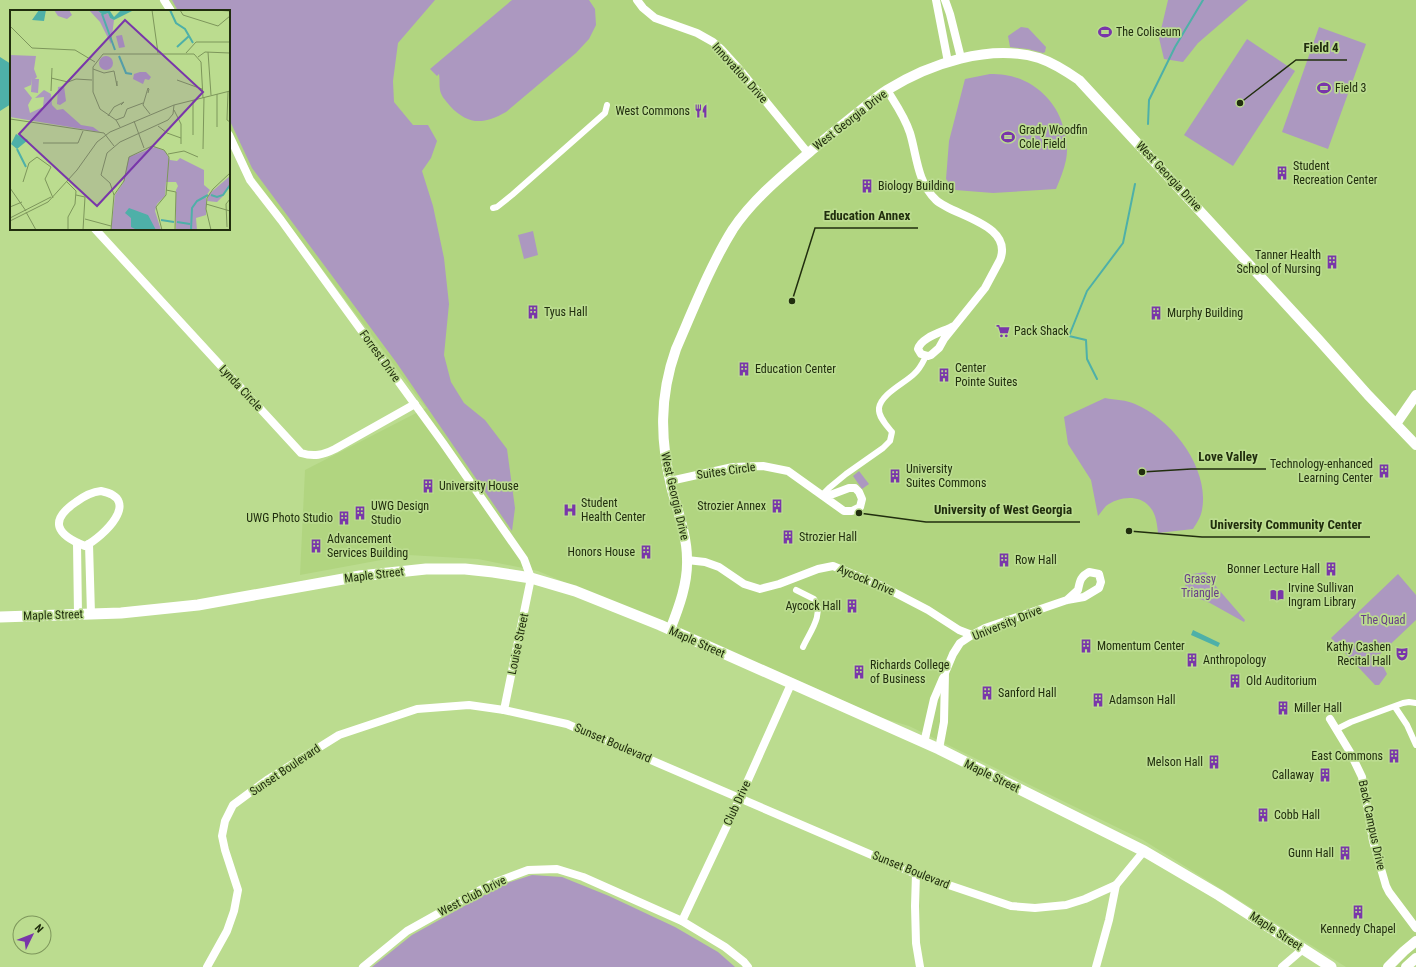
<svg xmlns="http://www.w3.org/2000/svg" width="1416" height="967" font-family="'Roboto Condensed',sans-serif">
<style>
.built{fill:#b1d580}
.green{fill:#ac98c0}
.water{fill:#4eb0a8}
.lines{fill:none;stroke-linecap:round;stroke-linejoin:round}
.stream{stroke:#4eb0a8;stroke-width:2}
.pedestrian{stroke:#fff;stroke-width:6}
.minor{stroke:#fff;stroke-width:8}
.tertiary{stroke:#fff;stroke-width:10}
.secondary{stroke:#fff;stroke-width:11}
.labels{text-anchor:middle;stroke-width:3.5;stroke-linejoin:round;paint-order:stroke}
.poi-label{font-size:12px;fill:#212e0e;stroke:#bbdc8f;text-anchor:start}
.street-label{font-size:12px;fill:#212e0e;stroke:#bbdc8f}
.park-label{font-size:12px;fill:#673e88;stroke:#bbdc8f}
.inset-river{fill:none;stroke:#4eb0a8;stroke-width:2}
.inset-road{fill:none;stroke:#7d965b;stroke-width:1}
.view{fill:#7936aa;fill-opacity:0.15;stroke:#7936aa;stroke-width:2}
.inset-edge{fill:none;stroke:#212e0e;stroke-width:2}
.leader{fill:none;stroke:#212e0e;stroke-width:1.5}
.callout-dot{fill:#212e0e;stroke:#bbdc8f;stroke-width:1.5}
.callout-label{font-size:13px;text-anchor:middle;font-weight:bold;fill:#212e0e;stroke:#bbdc8f;stroke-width:3.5;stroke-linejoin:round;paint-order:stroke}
</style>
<rect width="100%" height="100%" fill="#bbdc8f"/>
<path class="built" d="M163,0H1416V963L1412,967H1346L1143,840L909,726L882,718L795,679L538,571L478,559L408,555L300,575L305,470L426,408L252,175L229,128V11H170Z"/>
<g class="green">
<path d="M172,0H435L398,43L393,81L394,102L413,125H428L437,141L431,158L422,171L433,206L444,258L449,304L444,355L451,382L464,403L485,420L507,449L515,508L512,531L396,362L252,168L229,119V11H178Z"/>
<path d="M512,0H589L595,9L596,25L589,39L576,53L506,112C483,125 468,125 450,106C446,101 441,96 440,90C439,85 440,79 439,74L437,76L430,69Z"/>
<path d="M1168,0H1248L1198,43L1183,62L1164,59L1159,38Z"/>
<path d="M1021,27L1028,28L1030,30L1046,47L1045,52L1043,53L1028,49L1010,47L1008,36Z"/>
<path d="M1319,27L1366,44L1328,149L1282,132Z"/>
<path d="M1247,39L1295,71L1233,166L1184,135Z"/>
<path d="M990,74C995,74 1000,74 1005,75C1034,79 1058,102 1064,130C1067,139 1068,150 1066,160C1064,170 1060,179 1056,189L993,193L955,190L946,179L949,141L965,79Z"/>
<path d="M533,231L538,255L524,259L518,235Z"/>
<path d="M1105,398C1115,400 1127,400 1135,404C1172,419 1210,469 1202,510C1201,517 1196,524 1193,529L1158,533C1157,524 1156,513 1149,506C1138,494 1118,497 1106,506C1103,509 1101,513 1098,516L1091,480L1068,444L1064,417Z"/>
<path d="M859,471L869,484L862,489L853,476Z"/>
<path d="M1205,572L1208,574L1213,583L1245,620L1244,622L1210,603L1188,594L1184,589C1187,584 1185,579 1187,575Z"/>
<path d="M1398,574L1416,595V620L1378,656L1387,674L1379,685H1375L1331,638Z"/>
<path d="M532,875L562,877L609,896L675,927L718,952L735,967H372L412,935L504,884Z"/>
</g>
<g class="water">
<path d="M0,57L11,64V104L0,111Z"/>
<path d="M1193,630L1220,643L1218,647L1191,635Z"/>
</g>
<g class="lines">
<g class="stream">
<path d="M1148,124L1149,100L1175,47L1203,0"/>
<path d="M1097,379L1087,359L1086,340L1069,336L1087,291L1123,243L1135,184"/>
</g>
<g class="pedestrian">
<path d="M493,208L497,207L512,195L605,113L607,105"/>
<path d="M822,495L829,488L846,474L883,448L890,441L892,432C887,426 878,417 879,408C881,394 905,383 914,374C920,369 923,362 926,356"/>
<path d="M796,590L814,599C825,614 809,633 803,647"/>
<path d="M1395,707L1407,725L1416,745"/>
<path d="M1337,729L1351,722L1403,703L1409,702L1416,703"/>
</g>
<g class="minor">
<path d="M164,0L171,11"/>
<path d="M637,0L643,8L655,18L697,33L713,42L721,49L740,70L808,153"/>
<path d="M936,0L948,62"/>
<path d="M945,0L950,14L961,58"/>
<path d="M887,90C895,103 905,117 910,133C917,156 917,182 936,200C953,216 1014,224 1000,260L985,288L944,339L939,348L931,355L928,356L921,354L918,349C921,337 943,332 954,326"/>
<path d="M229,135L250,180L281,220L443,443L524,559L531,578L504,710"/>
<path d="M95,229L301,453C314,457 323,455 335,449L415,404"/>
<path d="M670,481L733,467L763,466L788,471L844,511H852L860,507L862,499L859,492L855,488H849L833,494L822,495"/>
<path d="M101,491C143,499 103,537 85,546C57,535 48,521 76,502C84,496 91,492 101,491Z"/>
<path d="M77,543L78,615"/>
<path d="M89,544L91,614"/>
<path d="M687,560L705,562L719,567L744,584L760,589L779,584L818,569L833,566L882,586L928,610L959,630L972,635"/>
<path d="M1330,719L1350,752L1362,777L1373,841L1386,886L1389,892L1416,928"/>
<path d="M924,743L934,699L943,678"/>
<path d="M939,749L944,722L945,673L953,654L960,643L972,635L985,628L1067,600L1084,597L1099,588L1101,582L1099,574L1089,572C1080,577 1080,581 1078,590L1067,600"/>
<path d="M916,874L915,906L916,943L920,967"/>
<path d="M682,921L740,798L791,684"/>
<path d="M207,967L227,931L234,911L238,890L225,850L222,836L225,821L233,805L267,780L339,735L417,709L469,705L504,710L567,724L916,874L1011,906L1035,908L1066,905L1085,899L1116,885L1144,851"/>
<path d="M363,967L407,931L491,884L528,870L557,869L583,877L682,921L725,947L744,962L748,967"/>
<path d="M1096,967L1109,920L1116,885"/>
<path d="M1282,967L1303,949"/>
</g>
<g class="tertiary">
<path d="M1396,424L1416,395"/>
<path d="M670,630C679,607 688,583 687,559C687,536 678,512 672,490C660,441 659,397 676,349C693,310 711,264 733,229C754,198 784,174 812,150C826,138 841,126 856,114C866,106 876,97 887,90C929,64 990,43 1039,58C1054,63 1066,71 1079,80L1318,339L1368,395L1416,445"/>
<path d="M1388,967L1404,951L1416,941"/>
<path d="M1406,967L1416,958"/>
</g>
<path class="secondary" d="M0,617L121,613L198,605L360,576L426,569H465L493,572L531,578L575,591L660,625L939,749L1144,851L1219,895L1331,967"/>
</g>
<defs>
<g id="stadium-bare" transform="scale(1.08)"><path d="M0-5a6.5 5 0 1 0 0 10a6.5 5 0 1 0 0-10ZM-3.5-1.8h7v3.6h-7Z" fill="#7936aa" stroke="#bbdc8f" stroke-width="2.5" paint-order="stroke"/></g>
<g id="restaurant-bare" transform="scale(1.08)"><path d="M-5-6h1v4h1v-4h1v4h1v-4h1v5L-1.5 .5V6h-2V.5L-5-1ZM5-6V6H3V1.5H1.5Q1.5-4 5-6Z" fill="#7936aa" stroke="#bbdc8f" stroke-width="2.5" paint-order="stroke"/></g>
<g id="building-bare" transform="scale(1.08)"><path d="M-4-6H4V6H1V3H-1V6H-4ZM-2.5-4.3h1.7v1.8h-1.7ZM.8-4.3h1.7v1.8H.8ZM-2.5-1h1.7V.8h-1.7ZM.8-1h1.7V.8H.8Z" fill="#7936aa" stroke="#bbdc8f" stroke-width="2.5" paint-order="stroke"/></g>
<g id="supermarket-bare" transform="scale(1.08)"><path d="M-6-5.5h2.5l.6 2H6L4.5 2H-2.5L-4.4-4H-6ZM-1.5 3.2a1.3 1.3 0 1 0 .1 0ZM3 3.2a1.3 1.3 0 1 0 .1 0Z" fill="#7936aa" stroke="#bbdc8f" stroke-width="2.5" paint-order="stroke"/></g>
<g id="hospital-bare" transform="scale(1.08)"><path d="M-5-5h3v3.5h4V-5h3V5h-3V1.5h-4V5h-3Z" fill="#7936aa" stroke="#bbdc8f" stroke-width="2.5" paint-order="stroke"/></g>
<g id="library-bare" transform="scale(1.08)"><path d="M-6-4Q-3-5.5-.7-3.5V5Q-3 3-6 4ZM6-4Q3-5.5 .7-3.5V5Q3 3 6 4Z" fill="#7936aa" stroke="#bbdc8f" stroke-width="2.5" paint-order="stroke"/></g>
<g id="theatre-bare" transform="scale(1.08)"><path d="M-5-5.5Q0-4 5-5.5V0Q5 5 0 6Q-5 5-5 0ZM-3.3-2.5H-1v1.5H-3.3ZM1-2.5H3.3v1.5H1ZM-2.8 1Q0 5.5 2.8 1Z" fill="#7936aa" stroke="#bbdc8f" stroke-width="2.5" paint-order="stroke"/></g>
</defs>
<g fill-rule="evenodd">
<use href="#stadium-bare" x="1105" y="32"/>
<use href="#stadium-bare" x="1324" y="88"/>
<use href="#restaurant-bare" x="701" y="111"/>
<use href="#stadium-bare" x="1008" y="137"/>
<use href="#building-bare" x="1282" y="173"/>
<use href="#building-bare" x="867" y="186"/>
<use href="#building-bare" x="1332" y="262"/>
<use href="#building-bare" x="533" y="312"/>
<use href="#building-bare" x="1156" y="313"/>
<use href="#supermarket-bare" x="1003" y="331"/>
<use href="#building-bare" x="744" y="369"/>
<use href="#building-bare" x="944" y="375"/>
<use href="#building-bare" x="1384" y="471"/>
<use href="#building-bare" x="895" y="476"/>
<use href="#building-bare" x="428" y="486"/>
<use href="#building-bare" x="777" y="506"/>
<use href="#hospital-bare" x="570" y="510"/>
<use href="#building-bare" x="360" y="513"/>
<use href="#building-bare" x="344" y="518"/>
<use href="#building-bare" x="788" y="537"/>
<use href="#building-bare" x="316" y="546"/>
<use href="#building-bare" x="646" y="552"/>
<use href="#building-bare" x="1004" y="560"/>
<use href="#building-bare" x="1331" y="569"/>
<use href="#library-bare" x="1277" y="595"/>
<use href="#building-bare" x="852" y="606"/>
<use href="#building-bare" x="1086" y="646"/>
<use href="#theatre-bare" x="1402" y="654"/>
<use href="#building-bare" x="1192" y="660"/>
<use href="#building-bare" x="859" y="672"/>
<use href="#building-bare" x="1235" y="681"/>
<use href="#building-bare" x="987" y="693"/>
<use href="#building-bare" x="1098" y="700"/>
<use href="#building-bare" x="1283" y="708"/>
<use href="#building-bare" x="1394" y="756"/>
<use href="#building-bare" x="1214" y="762"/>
<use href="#building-bare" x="1325" y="775"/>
<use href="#building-bare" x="1263" y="815"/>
<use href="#building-bare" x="1345" y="853"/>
<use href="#building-bare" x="1358" y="912"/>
</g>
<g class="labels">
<g class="poi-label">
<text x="1116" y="36">The Coliseum</text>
<text x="1335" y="92">Field 3</text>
<text x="690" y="115" text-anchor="end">West Commons</text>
<text x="1019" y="134">Grady Woodfin<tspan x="1019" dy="14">Cole Field</tspan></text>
<text x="1293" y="170">Student<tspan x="1293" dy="14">Recreation Center</tspan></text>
<text x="878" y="190">Biology Building</text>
<text x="1321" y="259" text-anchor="end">Tanner Health<tspan x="1321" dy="14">School of Nursing</tspan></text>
<text x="544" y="316">Tyus Hall</text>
<text x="1167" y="317">Murphy Building</text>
<text x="1014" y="335">Pack Shack</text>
<text x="955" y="372">Center<tspan x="955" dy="14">Pointe Suites</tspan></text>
<text x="755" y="373">Education Center</text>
<text x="1373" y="468" text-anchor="end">Technology-enhanced<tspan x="1373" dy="14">Learning Center</tspan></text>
<text x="906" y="473">University<tspan x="906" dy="14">Suites Commons</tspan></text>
<text x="439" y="490">University House</text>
<text x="581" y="507">Student<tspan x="581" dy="14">Health Center</tspan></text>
<text x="371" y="510">UWG Design<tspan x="371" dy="14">Studio</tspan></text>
<text x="766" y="510" text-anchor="end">Strozier Annex</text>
<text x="333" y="522" text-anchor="end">UWG Photo Studio</text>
<text x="799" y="541">Strozier Hall</text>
<text x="327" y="543">Advancement<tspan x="327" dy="14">Services Building</tspan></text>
<text x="635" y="556" text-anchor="end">Honors House</text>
<text x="1015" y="564">Row Hall</text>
<text x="1320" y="573" text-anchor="end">Bonner Lecture Hall</text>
<text x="1288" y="592">Irvine Sullivan<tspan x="1288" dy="14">Ingram Library</tspan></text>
<text x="841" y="610" text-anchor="end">Aycock Hall</text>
<text x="1097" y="650">Momentum Center</text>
<text x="1391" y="651" text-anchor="end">Kathy Cashen<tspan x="1391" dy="14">Recital Hall</tspan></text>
<text x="1203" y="664">Anthropology</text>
<text x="870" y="669">Richards College<tspan x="870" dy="14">of Business</tspan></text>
<text x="1246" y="685">Old Auditorium</text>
<text x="998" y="697">Sanford Hall</text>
<text x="1109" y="704">Adamson Hall</text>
<text x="1294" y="712">Miller Hall</text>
<text x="1383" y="760" text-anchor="end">East Commons</text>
<text x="1203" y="766" text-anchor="end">Melson Hall</text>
<text x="1314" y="779" text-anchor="end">Callaway</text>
<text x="1274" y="819">Cobb Hall</text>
<text x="1334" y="857" text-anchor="end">Gunn Hall</text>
<text x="1358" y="933" text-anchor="middle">Kennedy Chapel</text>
</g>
<g class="street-label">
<text transform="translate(740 73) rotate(48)" y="4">Innovation Drive</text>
<text transform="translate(850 120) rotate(-38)" y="4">West Georgia Drive</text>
<text transform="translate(1169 176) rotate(47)" y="4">West Georgia Drive</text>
<text transform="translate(380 356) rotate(54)" y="4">Forrest Drive</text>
<text transform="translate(241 388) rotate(47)" y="4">Lynda Circle</text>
<text transform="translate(726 471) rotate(-8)" y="4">Suites Circle</text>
<text transform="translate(675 496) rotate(77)" y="4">West Georgia Drive</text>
<text transform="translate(374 575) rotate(-7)" y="4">Maple Street</text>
<text transform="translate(866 580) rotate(23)" y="4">Aycock Drive</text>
<text transform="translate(53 615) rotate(-2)" y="4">Maple Street</text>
<text transform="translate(1007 623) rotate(-22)" y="4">University Drive</text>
<text transform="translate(697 642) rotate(24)" y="4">Maple Street</text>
<text transform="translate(518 644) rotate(-78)" y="4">Louise Street</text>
<text transform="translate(613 743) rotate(23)" y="4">Sunset Boulevard</text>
<text transform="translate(285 770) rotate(-34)" y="4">Sunset Boulevard</text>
<text transform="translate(992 776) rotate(26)" y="4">Maple Street</text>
<text transform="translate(737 803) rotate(-65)" y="4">Club Drive</text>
<text transform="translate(1372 825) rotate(78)" y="4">Back Campus Drive</text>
<text transform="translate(911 870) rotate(22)" y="4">Sunset Boulevard</text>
<text transform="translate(472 896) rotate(-27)" y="4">West Club Drive</text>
<text transform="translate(1276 931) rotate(33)" y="4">Maple Street</text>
</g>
<g class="park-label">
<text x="1200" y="583">Grassy<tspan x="1200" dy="14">Triangle</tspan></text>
<text x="1383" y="624">The Quad</text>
</g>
</g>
<g transform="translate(10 10)">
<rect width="220" height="220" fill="#bbdc8f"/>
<path d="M44,0H59L62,5L57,9L48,6ZM79,0H87L93,5L98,3L100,8L104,10L101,34L90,12ZM112,25L115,37L109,38L106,26ZM0,45L26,46L24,59L27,67L25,69H29L28,83L21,82L22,68L21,75L14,78L22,88L18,95L20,103L33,97L34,87L25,88L34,80L41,84L42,95L47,100L53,99L71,115L83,117L90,122L0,107ZM89 53a7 7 0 1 1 14 0a7 7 0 1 1-14 0ZM130,62H136L141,67L139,70L135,69L133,74L123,69L124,64ZM54,76L56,91L50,95L47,94L48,77ZM145,137L155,141L160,150L167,151L170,148L194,160V175L200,180L196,186V205L186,208L187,220H166V180L168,176L166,172H156L155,186L147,194L145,201L151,220H101L105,185L113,173L119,147ZM220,166V176L214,185L207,192L197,191L199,184Z" fill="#ac98c0"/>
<path d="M29,0H36L34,11L22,10ZM87,0L100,1L104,7L111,0H124L104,10L100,8L98,3L93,5ZM6,124L18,130L7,139L1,134ZM119,198L138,205L146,220H127L121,217V208L115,203Z" fill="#4eb0a8"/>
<path class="inset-river" d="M160,0L166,13L175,19L183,33M92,4L105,40M167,37L179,26M109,46L116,63L122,64M7,139L16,157M201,185L207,187L213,185L220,175M151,210L164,212M167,212L180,214M181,220L182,198L187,191L198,185"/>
<path class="inset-road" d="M142,0L148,43M170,0L173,5L208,16L220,6M204,0L220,1M0,16L22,38L65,40L85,52M198,42L201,85M176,43L186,32H220M188,47L195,42L220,43M83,59L94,63L104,61L107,76V71M41,68L58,72L66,69L82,70M167,70L192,79M41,81L42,58M218,81L217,110L220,112M138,83L139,79L138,78L133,95L140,104M164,100L171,114V134M98,106L104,97L114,92L111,95M0,109L94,123L104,136M106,110L114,107L117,99L133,93M124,111L134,138M148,116L157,123L171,128M110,117L106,110L90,99L83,82V57L93,44H184L191,52L193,88M207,117V84M183,125V90M33,133H68L73,121M193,139L194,87M158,144L174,141L188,147M13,172L19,153L27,147L41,157L35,169L43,188M57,172L66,181L65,194L58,207V220M0,178L16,201M156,180L166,182L165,220M66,185L75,187L73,220M104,185L100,173L91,165L97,143L110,132L158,110L163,104L164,95M196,194L220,201M0,197L12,192M16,202L26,220M0,208L41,187M75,209L101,216M0,211L38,192L67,160L87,132L100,122L164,95L220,81M217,217L216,194L220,189M101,220L104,185L114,171L119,147L142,136L154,140L159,147L156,185L146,197L152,220M201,220L196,199L197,188L203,179L220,163"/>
<path class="view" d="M115,10L193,82L87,196L9,124Z"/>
<rect width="220" height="220" class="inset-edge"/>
</g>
<path class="leader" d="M1240 103L1296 60H1347M792 301L815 228H918M1142 472L1191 469H1266M859 513L926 522H1080M1129 531L1202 537H1370"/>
<g class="callout-dot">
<circle cx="1240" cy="103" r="4"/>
<circle cx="792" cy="301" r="4"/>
<circle cx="1142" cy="472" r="4"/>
<circle cx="859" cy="513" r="4"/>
<circle cx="1129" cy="531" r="4"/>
</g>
<g class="callout-label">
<text x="1321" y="52">Field 4</text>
<text x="867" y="220">Education Annex</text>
<text x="1228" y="461">Love Valley</text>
<text x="1003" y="514">University of West Georgia</text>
<text x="1286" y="529">University Community Center</text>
</g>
<g transform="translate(32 935) rotate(47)"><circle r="19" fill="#bbdc8f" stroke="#7d965b"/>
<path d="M0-3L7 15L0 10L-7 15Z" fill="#7936aa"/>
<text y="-6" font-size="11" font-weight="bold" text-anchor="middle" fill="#212e0e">N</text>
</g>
</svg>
